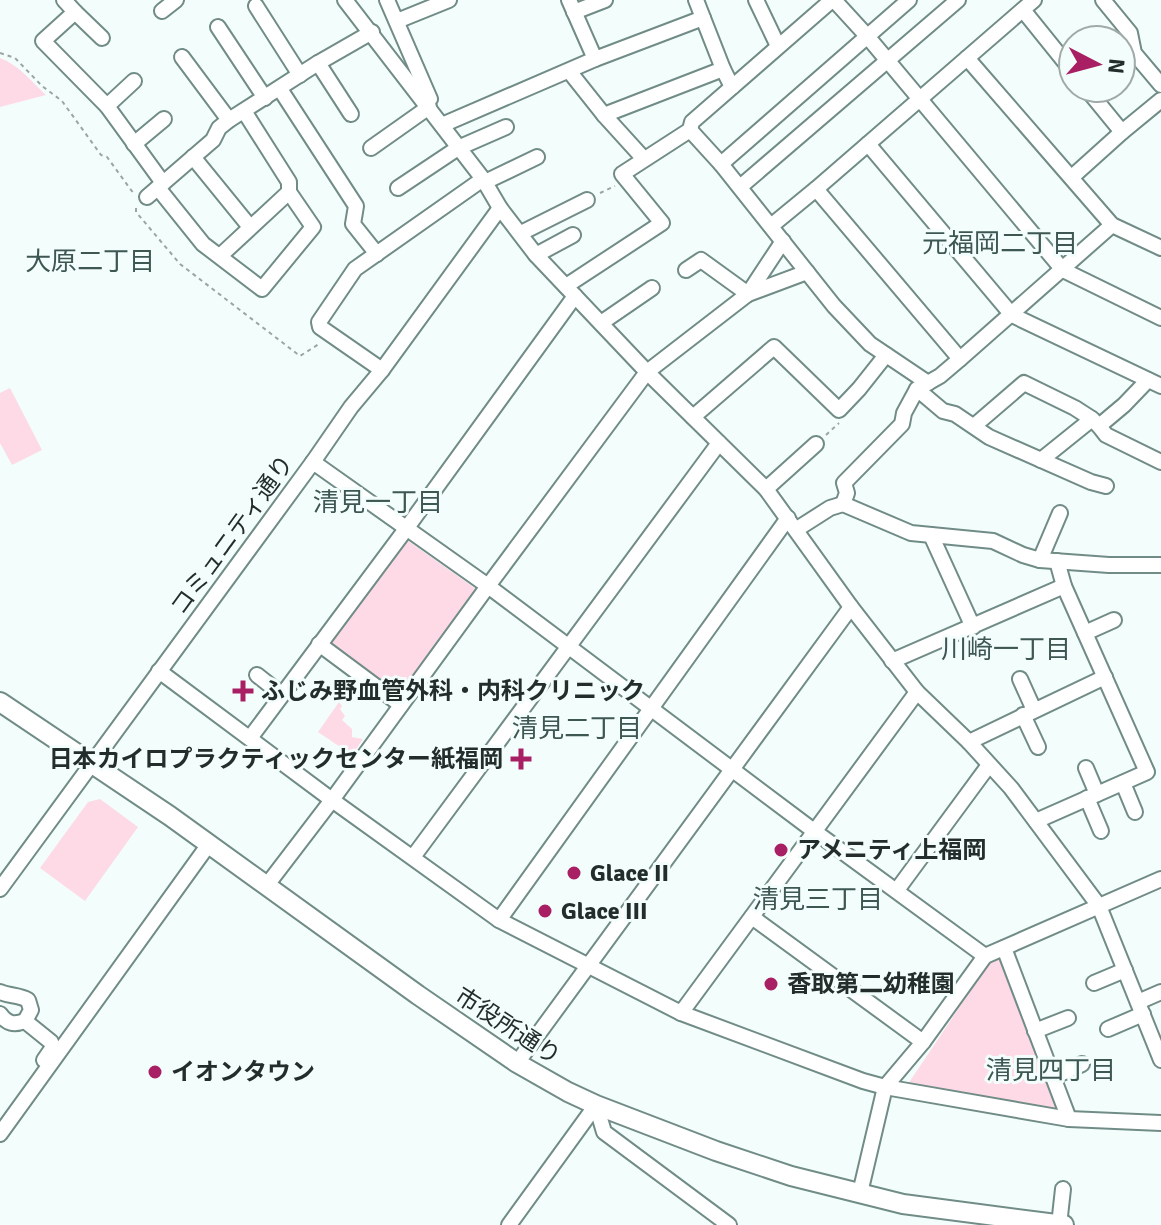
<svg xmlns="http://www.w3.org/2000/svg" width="1161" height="1225" font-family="Signika,'Noto Sans JP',sans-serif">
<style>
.green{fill:#fddae6}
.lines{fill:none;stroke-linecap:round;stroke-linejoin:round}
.minor-casing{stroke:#718c87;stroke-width:18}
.major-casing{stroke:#718c87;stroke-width:22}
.path{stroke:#9ba6a4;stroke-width:2;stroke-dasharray:4 4;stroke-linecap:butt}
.minor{stroke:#fff;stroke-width:14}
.major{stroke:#fff;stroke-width:18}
.poi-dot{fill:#a81f64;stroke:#f3fefc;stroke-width:3}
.labels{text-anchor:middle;stroke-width:6;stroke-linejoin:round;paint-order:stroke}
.street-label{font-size:24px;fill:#232e2c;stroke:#f3fefc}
.poi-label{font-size:24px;font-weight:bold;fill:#232e2c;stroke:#f3fefc;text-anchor:start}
.neighbourhood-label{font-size:26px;fill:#3e5752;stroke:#f3fefc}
</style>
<rect width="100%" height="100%" fill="#f3fefc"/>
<g class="green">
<path d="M0,58C19,65 32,82 46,95L0,107Z"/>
<path d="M10,388L42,450L12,465L0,443V393Z"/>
<path d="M404,538L476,589L399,696L328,646Z"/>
<path d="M339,702L342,706L340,709L345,716L342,720L352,729V737L363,739L352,755L318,732Z"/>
<path d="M100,799L138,827L85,901L40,868L88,802Z"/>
<path d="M1000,959L1060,1106L1054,1110L911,1086L910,1081L989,963Z"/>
</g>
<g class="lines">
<g class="minor-casing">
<g id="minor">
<path d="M64,0L75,12L43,41L107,106L163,183"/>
<path d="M345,0L483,179L500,208L536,255L647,372L766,489L851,607L917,692L969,742L1011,788L1099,906L1161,1060"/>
<path d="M387,0L430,99"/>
<path d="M569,0L595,59"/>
<path d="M696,0L703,18"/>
<path d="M756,0L778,46"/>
<path d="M834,0L867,36L1063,270L1161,318"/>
<path d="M1103,0L1130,33L1134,53L1161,85"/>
<path d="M256,6L300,75"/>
<path d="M1023,10L1073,72"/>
<path d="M162,11L176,0"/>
<path d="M75,12L102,38"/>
<path d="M574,12L605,0"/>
<path d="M397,21L449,0"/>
<path d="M218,27L265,98"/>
<path d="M182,57L229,120"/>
<path d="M967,58L1112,225L1161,248"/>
<path d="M318,63L351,114"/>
<path d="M569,71L604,115L644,159"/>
<path d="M1086,88L1122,132L1161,100"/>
<path d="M280,89L356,206L353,224L377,254"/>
<path d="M107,106L134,81"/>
<path d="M604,115L723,69"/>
<path d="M442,125L595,59L703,18L723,69L732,87"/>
<path d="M690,130L721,164L834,306L870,344L928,383"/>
<path d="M134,144L164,119"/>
<path d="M868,144L1012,315L1161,386"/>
<path d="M371,148L429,107"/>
<path d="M193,157L250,227"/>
<path d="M721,164L909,0"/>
<path d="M1072,177L1122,132"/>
<path d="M485,182L537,157"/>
<path d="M740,187L958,0"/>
<path d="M158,188L203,244L262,289L313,227L289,192V182L244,111"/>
<path d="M398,188L458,148L506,127"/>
<path d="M816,189L960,359"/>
<path d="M147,197L213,140L219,128L229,120L318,63L372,32"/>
<path d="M771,226L816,189L1034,0"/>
<path d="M521,233L587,200"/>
<path d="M536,255L573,235"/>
<path d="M220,256L289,192"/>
<path d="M686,270L701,260L748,294"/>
<path d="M566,286L662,223L622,174L690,130L692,122L832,0"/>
<path d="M748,294L783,241"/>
<path d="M601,323L652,288"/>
<path d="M382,370L320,327L319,322L355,269L483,179"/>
<path d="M917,389L943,411L955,414L989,437L1091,482L1106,486"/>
<path d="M693,417L774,347L839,410L859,389L886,355"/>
<path d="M974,426L1024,383L1075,408L1092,419"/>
<path d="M1099,426L1106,435L1161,462"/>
<path d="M1041,460L1092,419L1099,426L1124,405L1148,380"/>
<path d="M313,462L488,586L814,831L985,956"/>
<path d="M766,489L816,444"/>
<path d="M843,504L847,493L844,483L902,424L904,413L917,389L940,376L960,359L1112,225"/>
<path d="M797,529L830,508L843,504L911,533L993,541L1023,555L1040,560L1109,565H1161"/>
<path d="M931,535L973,627"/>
<path d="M1040,560L1060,513"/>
<path d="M1085,633L1114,620"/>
<path d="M319,644L401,705"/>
<path d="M892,661L1064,586"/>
<path d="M159,671L332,800L499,920L681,1013L863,1081L885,1087L1069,1119L1161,1123"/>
<path d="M257,675L281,694"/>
<path d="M1020,679L1034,710"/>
<path d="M1023,715L1038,747"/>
<path d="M250,738L406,529L575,296"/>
<path d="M969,742L1105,677"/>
<path d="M1086,768L1097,794"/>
<path d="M1123,783L1135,812"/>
<path d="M1087,798L1101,831"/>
<path d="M1036,821L1147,772L1064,586L1057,561"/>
<path d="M413,857L719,443"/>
<path d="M267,885L332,800L488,586L647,372L748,294L807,272"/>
<path d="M0,889L313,462L351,407L382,370L500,208"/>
<path d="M897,890L989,765"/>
<path d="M752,917L923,1042"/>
<path d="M499,920L788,518"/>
<path d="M1004,948L1069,1119"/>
<path d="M1094,983L1125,970"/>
<path d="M0,992C9,996 19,995 28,1000L31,1010L25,1021C14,1025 7,1024 0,1014"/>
<path d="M1138,1002L1161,992"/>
<path d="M681,1013L917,692"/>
<path d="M25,1021L51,1042L53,1047L44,1060"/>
<path d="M1108,1029L1143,1014"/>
<path d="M1035,1031L1068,1018"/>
<path d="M517,1063L851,607"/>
<path d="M1053,1077L1082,1064"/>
<path d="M596,1105L604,1132L729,1225"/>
<path d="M0,1134L209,844"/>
<path d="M860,1193L885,1087L923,1042L985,956L1161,879"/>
<path d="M509,1225L596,1105"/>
<path d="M1059,1225L1063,1189"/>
</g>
</g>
<g class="major-casing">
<path id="major" d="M0,702L170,816L418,995L517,1063L568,1092L596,1105L716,1151L791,1176L903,1204L1064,1225"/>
</g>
<g class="path">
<path d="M0,53L15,58L42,86L62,101L101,155L107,157L134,194"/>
<path d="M600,193L615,186"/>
<path d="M136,208V212L180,264L300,356L319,344"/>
<path d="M826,435L839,423"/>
</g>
<use href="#minor" class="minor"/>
<use href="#major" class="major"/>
</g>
<g class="poi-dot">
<path d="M239 679h8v8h8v8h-8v8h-8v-8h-8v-8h8z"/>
<path d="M517 747h8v8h8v8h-8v8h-8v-8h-8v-8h8z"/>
<circle cx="781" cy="850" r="8"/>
<circle cx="574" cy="873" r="8"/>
<circle cx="545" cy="911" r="8"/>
<circle cx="771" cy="984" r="8"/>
<circle cx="155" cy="1072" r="8"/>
</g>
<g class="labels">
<g class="street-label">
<text transform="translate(232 535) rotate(-54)" y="8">コミュニティ通り</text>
<text transform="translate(508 1026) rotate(33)" y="8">市役所通り</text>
</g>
<g class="poi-label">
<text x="261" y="699">ふじみ野血管外科・内科クリニック</text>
<text x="503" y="767" text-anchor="end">日本カイロプラクティックセンター紙福岡</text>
<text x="797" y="858">アメニティ上福岡</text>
<text x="590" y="881">Glace II</text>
<text x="561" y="919">Glace III</text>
<text x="787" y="992">香取第二幼稚園</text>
<text x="171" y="1080">イオンタウン</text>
</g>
<g class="neighbourhood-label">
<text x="1000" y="252">元福岡二丁目</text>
<text x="90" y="270">大原二丁目</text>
<text x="378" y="511">清見一丁目</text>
<text x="1006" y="658">川崎一丁目</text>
<text x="577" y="737">清見二丁目</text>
<text x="818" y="908">清見三丁目</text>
<text x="1051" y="1079">清見四丁目</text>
</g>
</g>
<g transform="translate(1097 64) rotate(96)"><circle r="38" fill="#f3fefc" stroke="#a0aba9" stroke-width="2"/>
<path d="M0-6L14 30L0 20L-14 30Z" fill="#a81f64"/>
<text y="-12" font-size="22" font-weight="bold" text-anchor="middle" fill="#232e2c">N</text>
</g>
</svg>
